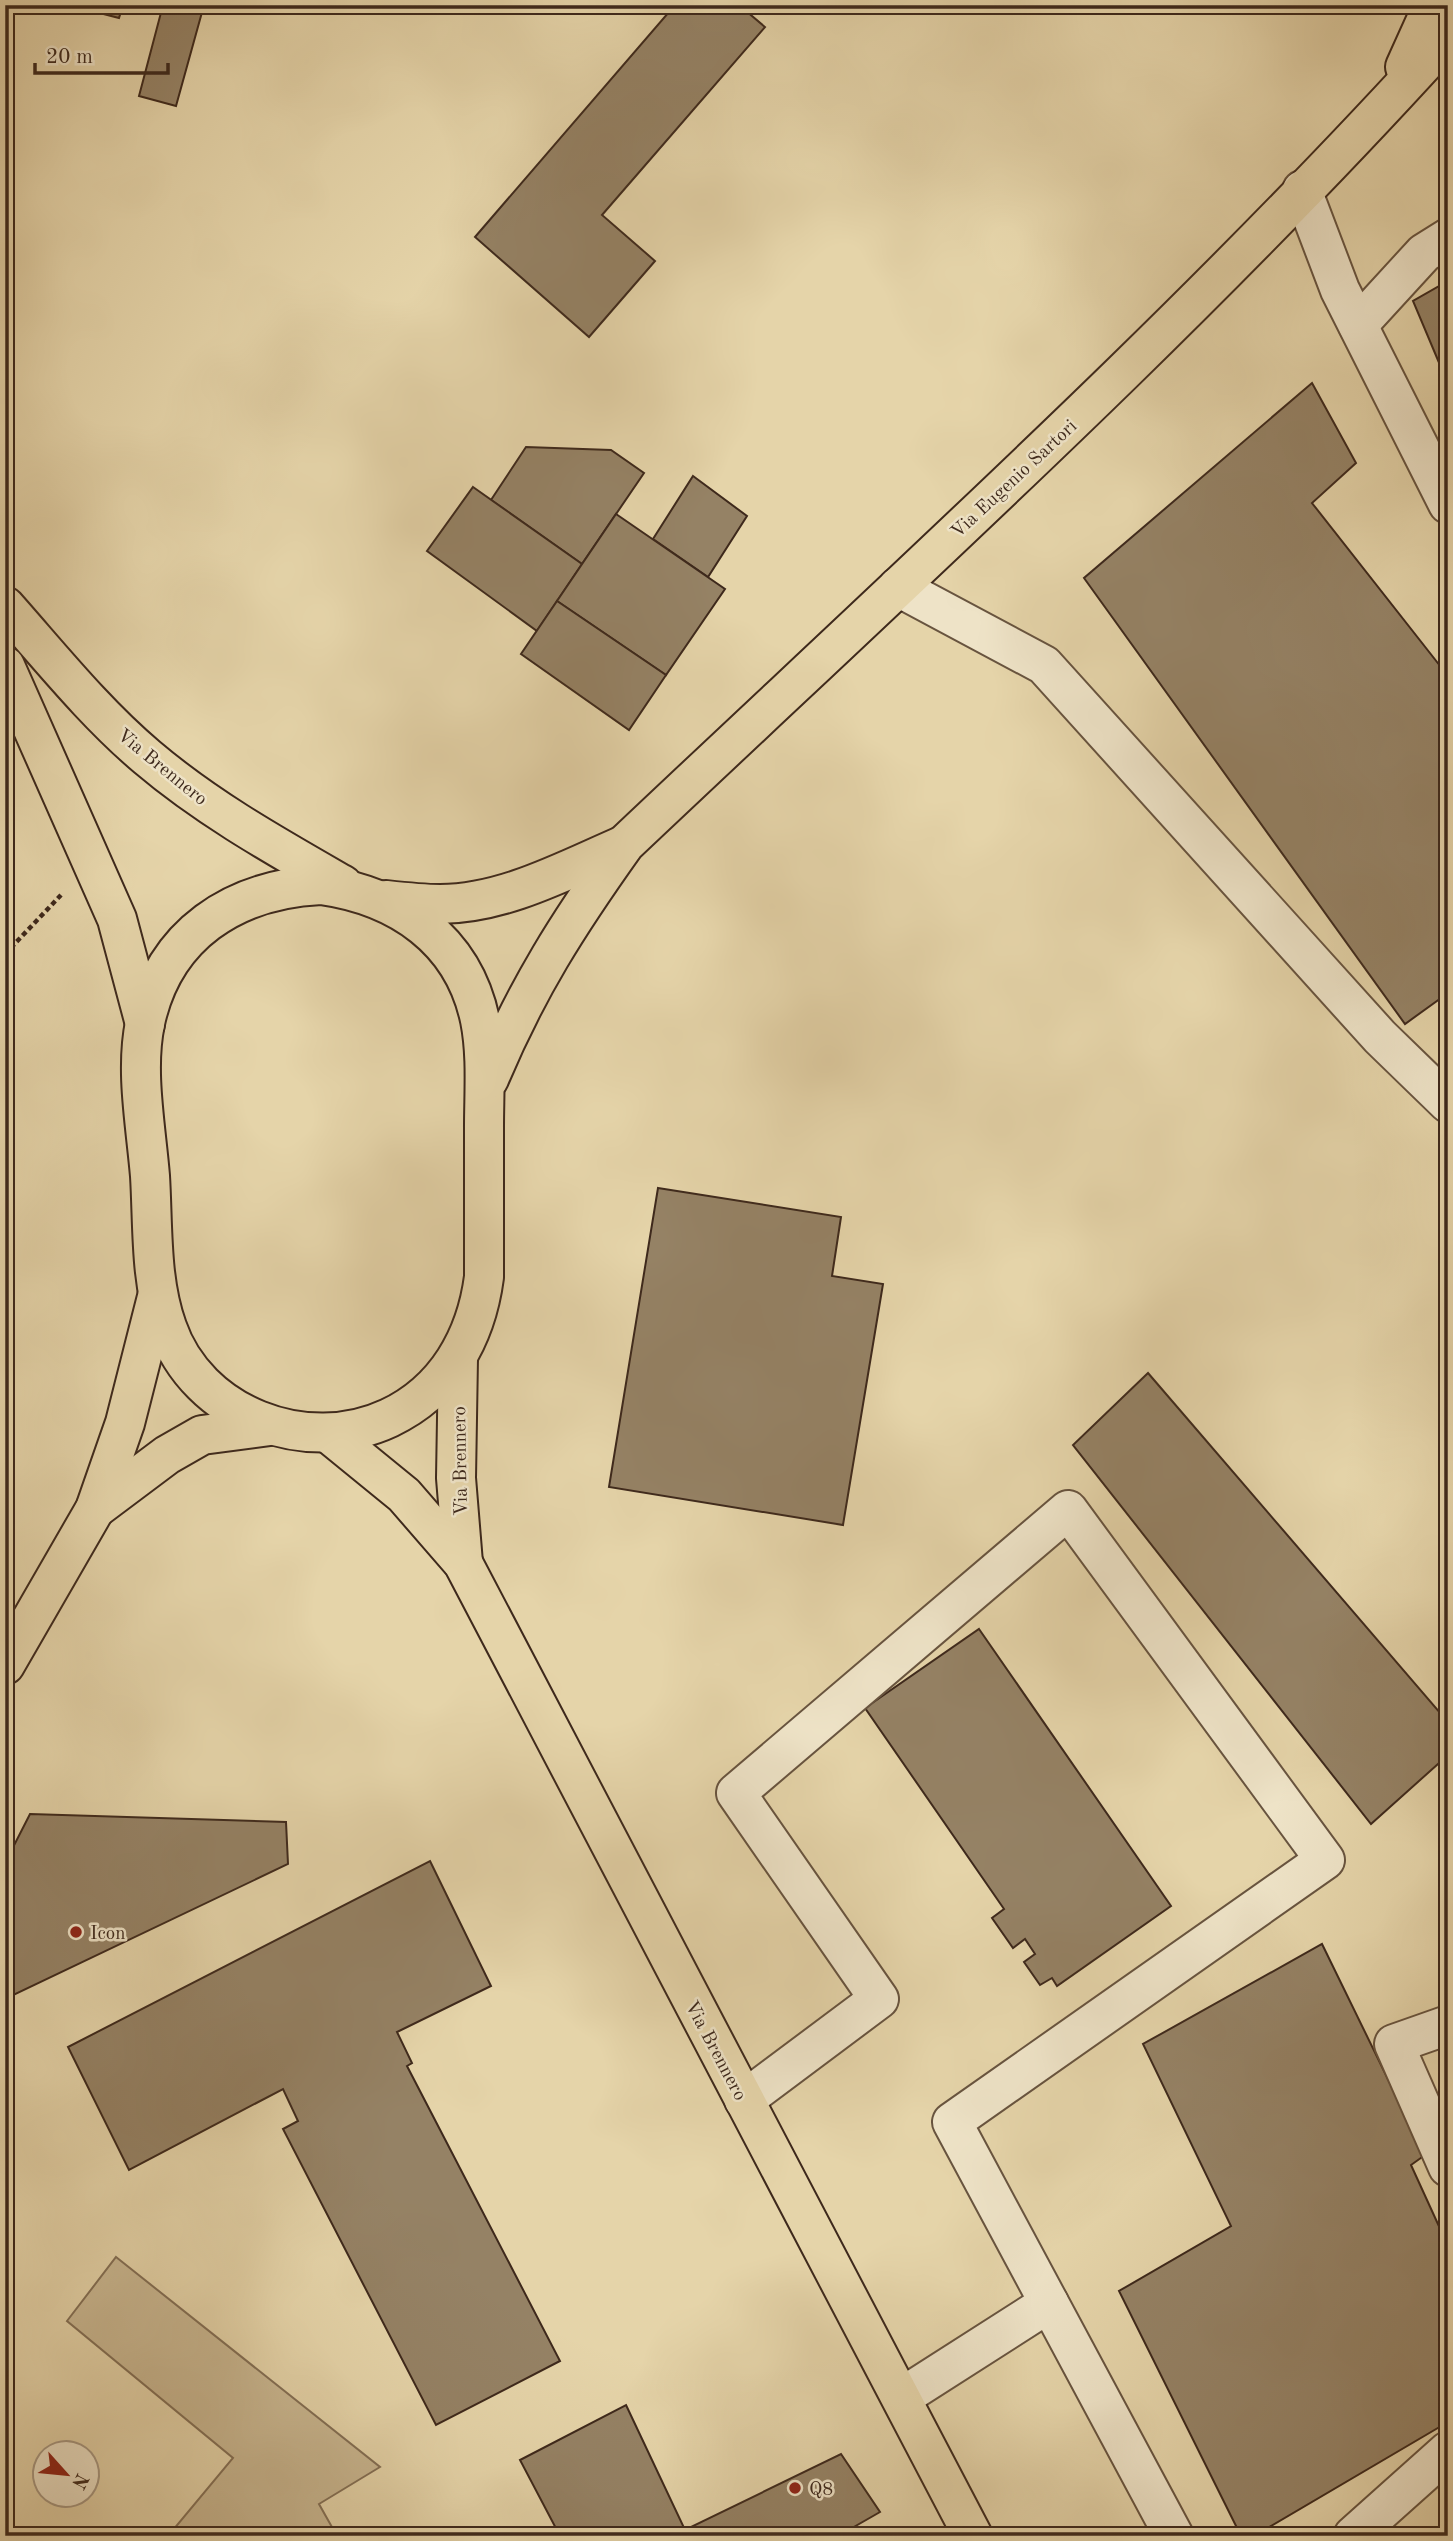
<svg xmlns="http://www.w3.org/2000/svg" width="1453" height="2541" font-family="'Old Standard TT',serif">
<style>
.green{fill:#c9b791;stroke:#847056;stroke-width:2}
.building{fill:#958265;stroke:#3e291c;stroke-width:2}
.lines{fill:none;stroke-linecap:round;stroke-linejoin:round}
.minor-casing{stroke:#68543f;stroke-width:42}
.major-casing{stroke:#3e291c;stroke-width:42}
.path{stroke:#3e291c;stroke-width:4.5;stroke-dasharray:5 3.5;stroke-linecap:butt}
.minor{stroke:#eee3c7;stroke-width:38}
.major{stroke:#e5d4a9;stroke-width:38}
.poi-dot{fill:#8f2418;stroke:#eee3c7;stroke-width:2.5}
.labels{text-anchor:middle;stroke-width:5;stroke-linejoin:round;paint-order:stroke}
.street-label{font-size:19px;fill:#3e291c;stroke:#eee3c7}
.poi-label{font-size:19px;fill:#3e291c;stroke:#eee3c7;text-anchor:start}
</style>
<rect width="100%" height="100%" fill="#e5d4a9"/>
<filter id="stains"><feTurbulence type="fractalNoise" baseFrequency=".00286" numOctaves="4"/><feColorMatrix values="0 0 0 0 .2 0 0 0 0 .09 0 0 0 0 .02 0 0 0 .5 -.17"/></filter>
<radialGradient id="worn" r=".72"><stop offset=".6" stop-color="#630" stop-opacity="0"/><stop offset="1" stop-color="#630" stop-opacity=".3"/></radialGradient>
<path class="green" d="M116,2257L380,2467L319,2504L337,2536H168L233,2458L67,2321Z"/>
<g class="building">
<path d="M85,5H123L119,18L84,9Z"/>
<path d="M163,5H204L176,106L139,96Z"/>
<path d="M675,5H739L765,27L602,215L655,261L589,337L475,237Z"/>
<path d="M1448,281V384L1413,301Z"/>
<path d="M1312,383L1356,463L1312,503L1448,676V993L1405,1024L1084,578Z"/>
<path d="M526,447L611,450L644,473L582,564L491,500Z"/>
<path d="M693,476L747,516L708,577L653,539Z"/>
<path d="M473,487L582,564L537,631L427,551Z"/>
<path d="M616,514L725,589L666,675L557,601Z"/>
<path d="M557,601L666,675L629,730L521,654Z"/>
<path d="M658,1188L841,1217L832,1276L883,1284L843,1525L609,1487Z"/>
<path d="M1148,1373L1448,1722V1755L1371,1824L1073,1445Z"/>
<path d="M979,1629L1171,1906L1057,1986L1052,1978L1040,1985L1024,1962L1035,1954L1025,1939L1013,1948L992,1918L1004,1909L865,1708Z"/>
<path d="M30,1814L286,1822L288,1864L5,1999V1863Z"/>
<path d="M430,1861L491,1986L397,2032L412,2063L407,2066L560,2361L436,2425L283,2129L298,2121L283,2089L129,2170L68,2047Z"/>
<path d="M1322,1944L1425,2155L1411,2165L1448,2246V2422L1254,2536H1241L1119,2291L1231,2226L1143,2044Z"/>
<path d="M626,2405L685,2530L841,2454L880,2512L838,2536H560L520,2460Z"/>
</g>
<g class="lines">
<g class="minor-casing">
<g id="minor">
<path d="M1302,190L1340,290L1448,504"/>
<path d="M1358,325L1424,253L1448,238"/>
<path d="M898,587L1044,665L1380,1037L1448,1103"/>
<path d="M1448,2025L1394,2044L1448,2167"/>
<path d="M744,2100L879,1999L736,1793L1068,1510L1325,1860L952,2122L1174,2536"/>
<path d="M902,2397L1049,2303"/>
<path d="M1353,2536L1448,2451"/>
</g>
</g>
<g class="major-casing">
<g id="major">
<path d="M1405,67L1433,5"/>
<path d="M5,606C51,658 95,713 147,757C207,808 275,846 343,885"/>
<path d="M5,666L117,919L145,1024"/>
<path d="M321,885C399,896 463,939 480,1020C487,1055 484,1092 484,1127C484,1177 484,1227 484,1277C476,1338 446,1391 389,1418C306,1457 197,1415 167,1327C150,1280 153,1225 150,1176C146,1127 135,1071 145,1023C164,934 234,889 321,885Z"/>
<path d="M386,900C404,902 422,904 440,904C504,904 566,870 624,845"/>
<path d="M489,1079C527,988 568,924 625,844C904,580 1190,322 1448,37"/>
<path d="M458,1358L456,1478L463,1563"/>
<path d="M328,1433L404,1495L463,1563L973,2536"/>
<path d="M95,1509L167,1455L202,1435L270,1426"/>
<path d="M5,1665L95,1509L125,1423L157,1297"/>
</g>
</g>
<path class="path" d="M5,954L61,895"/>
<use href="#minor" class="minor"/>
<use href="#major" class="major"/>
</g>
<g class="poi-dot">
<circle cx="76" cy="1932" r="7"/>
<circle cx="795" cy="2488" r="7"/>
</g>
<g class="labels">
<g class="street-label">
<text transform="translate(1013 478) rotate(-43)" y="7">Via Eugenio Sartori</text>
<text transform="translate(163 766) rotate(39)" y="7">Via Brennero</text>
<text transform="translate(459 1461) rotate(-91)" y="7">Via Brennero</text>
<text transform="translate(717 2050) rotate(62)" y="7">Via Brennero</text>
</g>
<g class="poi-label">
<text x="90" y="1939">Icon</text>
<text x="809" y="2495">Q8</text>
</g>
</g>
<rect width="1453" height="2541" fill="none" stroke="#e5d4a9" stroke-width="28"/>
<rect x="7" y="7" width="1439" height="2527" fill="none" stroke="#3e291c" stroke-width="3.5"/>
<rect x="14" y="14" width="1425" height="2513" fill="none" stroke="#3e291c" stroke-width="2"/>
<g transform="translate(66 2474) rotate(117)"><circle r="33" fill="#eee3c7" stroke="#a89983" stroke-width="2"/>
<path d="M0-5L12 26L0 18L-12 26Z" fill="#8f2418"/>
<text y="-10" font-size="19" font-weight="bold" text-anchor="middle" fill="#3e291c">N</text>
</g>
<path d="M35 63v10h133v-10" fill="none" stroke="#3e291c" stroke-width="3.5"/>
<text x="46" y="63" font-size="21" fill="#3e291c" stroke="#eee3c7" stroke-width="5" paint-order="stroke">20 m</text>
<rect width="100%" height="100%" filter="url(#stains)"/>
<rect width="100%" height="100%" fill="url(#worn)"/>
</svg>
